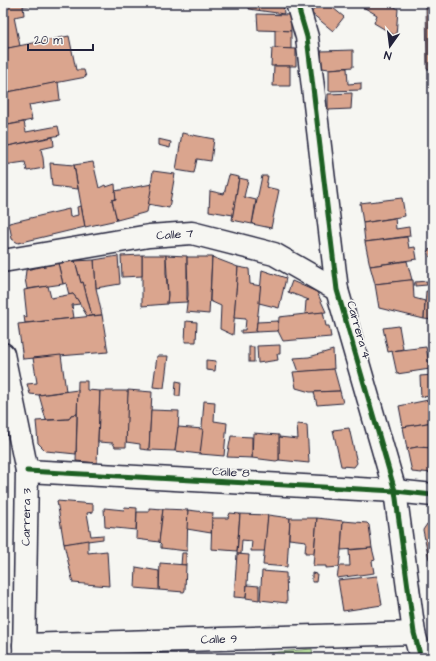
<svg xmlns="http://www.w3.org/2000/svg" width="436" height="661" font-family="'Architects Daughter',sans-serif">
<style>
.green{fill:#c1e8a3;stroke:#72856f}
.building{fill:#daa58e;stroke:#22223b}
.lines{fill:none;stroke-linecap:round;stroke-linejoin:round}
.street-casing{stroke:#22223b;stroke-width:25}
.street{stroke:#f6f6f2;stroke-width:22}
.cycleway-casing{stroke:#f6f6f2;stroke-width:8}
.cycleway{stroke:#1b5e20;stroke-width:5}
.labels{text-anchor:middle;stroke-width:3.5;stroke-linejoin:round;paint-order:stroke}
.street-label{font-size:12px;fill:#22223b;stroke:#f6f6f2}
</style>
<rect width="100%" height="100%" fill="#f6f6f2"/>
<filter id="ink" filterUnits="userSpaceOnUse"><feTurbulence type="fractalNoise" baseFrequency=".025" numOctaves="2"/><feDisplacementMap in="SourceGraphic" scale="8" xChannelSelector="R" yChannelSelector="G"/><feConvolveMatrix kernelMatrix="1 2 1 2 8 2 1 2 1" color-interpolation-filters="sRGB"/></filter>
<g filter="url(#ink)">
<path class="green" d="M312,649L313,658H212Z"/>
<g class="building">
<path d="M3,3H42V5L23,6L24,15L14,17L20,46L3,49Z"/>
<path d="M250,3H283L284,14L249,9Z"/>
<path d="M319,3H327L344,17L333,31L311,13Z"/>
<path d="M365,3H389L398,9L396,36L374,23L377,15L363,7Z"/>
<path d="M426,3H433V69H427Z"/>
<path d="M257,14L291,15V31L258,30Z"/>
<path d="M275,30L291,31V49L275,48Z"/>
<path d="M69,36L76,70H84L86,77L3,93V49Z"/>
<path d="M272,48L296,49V66H271Z"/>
<path d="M353,50V67L329,69L322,68L321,51Z"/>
<path d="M274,66H290V86H273Z"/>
<path d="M343,68H347L348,84L361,83V90L329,91V69Z"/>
<path d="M58,82L60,100L29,105L32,120L3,126V93Z"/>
<path d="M352,93L351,109L328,110V94Z"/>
<path d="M24,122L26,132L58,126L60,135L3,147V126Z"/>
<path d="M182,133L214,139L211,161L197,159L194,173L176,170Z"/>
<path d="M53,137L54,146L41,149L43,158L44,168L27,171L25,162L4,165L3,147Z"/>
<path d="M158,139L171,142L170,148L158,145Z"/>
<path d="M93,162L99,188L105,185L106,187L115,184L116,199L112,200L117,220L85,227L74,165Z"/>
<path d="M50,163L74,165L78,189L52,186Z"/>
<path d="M153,171L175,174L169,208L148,204Z"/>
<path d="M229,175L239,177L233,215L209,211L210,191L224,194Z"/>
<path d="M262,176H268L266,187L279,190L271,228L252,224Z"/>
<path d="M239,178L248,180L244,197L256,200L252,224L232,220Z"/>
<path d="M152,184L147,212L117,220L112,200L116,199L115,191Z"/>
<path d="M402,198L405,216L363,223L360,203Z"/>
<path d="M81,206L85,227L18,243L12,239L9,223L69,209L70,217L78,215L77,207Z"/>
<path d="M395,218L396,229L409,227L410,236L365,242L363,223Z"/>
<path d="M407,237L409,248L415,247L417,259L370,266L365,242Z"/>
<path d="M433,249V257H430L428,250Z"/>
<path d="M142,255H166V273L168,295L167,304L142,306Z"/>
<path d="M142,255V276L122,277L121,256Z"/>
<path d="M166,255L187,256V302L167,303L168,295Z"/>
<path d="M118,256L120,284L96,288L94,260Z"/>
<path d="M187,257H212L209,314L186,312L188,295Z"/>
<path d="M212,257L238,267L233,335L220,329L221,306L210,301Z"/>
<path d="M94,260L96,288L102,315L87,316H92L83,282L81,283L75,261Z"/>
<path d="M75,261L81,283L83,282L92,316H87L77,299L73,294L69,295L66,283L63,284L58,263Z"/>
<path d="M407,261L412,280L375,284L370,266Z"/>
<path d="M58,263L63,284L27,289L25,279L26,270Z"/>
<path d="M238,267L249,269L250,284L261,286L256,332L241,333V330H245L246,319L234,318Z"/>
<path d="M262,270L286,278L279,308L259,303Z"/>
<path d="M409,280H413L414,298L425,301L424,319L379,308L375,284Z"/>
<path d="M292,281L317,292L326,312L305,314L306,301L309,300L288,292Z"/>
<path d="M427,281V285L415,286V282Z"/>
<path d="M48,286L51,298L73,294L77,299L80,304L72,305L74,318L25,323L24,316L27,318L24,290Z"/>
<path d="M426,291L433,292V320L424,319Z"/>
<path d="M323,312L326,326H329L331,337L283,341L278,331L279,317Z"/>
<path d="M102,315L108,352L23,359L18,324Z"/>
<path d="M186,321L197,322L196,342H185Z"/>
<path d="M278,321V331L256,332L257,322Z"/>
<path d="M399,326L403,349L388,352L383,328Z"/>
<path d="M280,345V354H277L278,360L258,363L257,346Z"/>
<rect x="249" y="347" width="5" height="15"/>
<path d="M426,347L430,369L397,374L392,351Z"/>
<path d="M333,350L334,369L299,372L294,358L309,357Z"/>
<path d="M61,355L66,391L39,395L30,394L27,384L37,383L33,358Z"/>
<path d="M157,356H168L164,388L153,387Z"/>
<path d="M206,360L216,361L215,371L206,370Z"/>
<path d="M334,369L340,391L310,392L296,388L293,372Z"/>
<path d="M433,375V396L421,397L420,376Z"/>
<path d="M78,381H87V390L100,391L97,463L76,461Z"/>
<path d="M176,381L181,382L180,396H175Z"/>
<path d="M78,390L77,414L71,415L69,419L46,420L39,395Z"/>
<path d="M128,390L152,392L149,450L140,449V444L126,442L127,406Z"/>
<path d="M100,391H128L126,447H115L113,443L98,442Z"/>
<path d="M340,391L343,403L317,405L314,392Z"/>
<path d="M433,399V422L403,427L399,406Z"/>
<path d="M204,401L215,402L214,421L227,423L224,456L200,454Z"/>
<path d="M151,410L179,411L178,431L175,451L149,450Z"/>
<path d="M77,414L76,454L46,451L38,443L36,421L69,419L71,415Z"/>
<path d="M433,422V448L417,447L407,449L403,427Z"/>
<path d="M297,424L307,425L309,463L279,460V437L298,439Z"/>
<path d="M178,427L203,429L200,454L175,451Z"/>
<path d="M349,428L357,463L354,467L341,466L333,430Z"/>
<path d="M253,433L279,435V460L276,461L252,458Z"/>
<path d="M231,436L252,437V458L227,457Z"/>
<path d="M417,447L433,448V473L422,472V473L412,472L407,449Z"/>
<path d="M57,501L93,504V512L87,513L91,536L103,535V539L64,544Z"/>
<path d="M125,507L137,508L136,530L105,527L104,508L124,510Z"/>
<path d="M149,508L163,509L159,542L136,539L137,512H149Z"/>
<path d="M163,509L188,510L187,551L161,548V544L159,542Z"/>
<path d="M188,510L213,513L211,533L187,529Z"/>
<path d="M230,513L240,514L237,551L211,549L212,518H228Z"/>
<path d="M240,514L268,515L265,551H251L252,541L242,540L241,554H237Z"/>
<path d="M268,515L290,518L287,567L263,565Z"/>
<path d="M290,518H317L314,553H305L306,541L289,539Z"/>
<path d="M317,518L343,521L341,550L339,567L326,568V566H313Z"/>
<path d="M343,521L367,523L369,525L372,548L341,550Z"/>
<path d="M427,524H433V559H429L423,530Z"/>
<path d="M88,540V553L107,551L109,586L73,583L64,544Z"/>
<path d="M372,548L375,560L372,561L374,573L337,578L339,566H350L349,550Z"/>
<path d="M182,553H186V565H181Z"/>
<path d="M237,554L249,555L246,598L234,597Z"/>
<path d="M160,563L186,565L185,590L184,592L159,590Z"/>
<path d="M136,567L159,571V590L135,588Z"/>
<path d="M262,571L286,573L287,603L260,600Z"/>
<path d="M312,573L317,574L316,582H312Z"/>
<path d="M377,576L382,605L343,611L338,580Z"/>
<path d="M247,585L259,586V600L246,598Z"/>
</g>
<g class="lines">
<g class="street-casing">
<g id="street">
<path d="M297,3L307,37L337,290L395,491L414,633L421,658"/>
<path id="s1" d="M3,261L149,236L192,233L274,254L337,290"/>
<path d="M3,354L27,471L24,658"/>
<path d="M27,471L395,491L433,495"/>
<path id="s2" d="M24,645L414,633"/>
</g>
</g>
<use href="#street" class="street"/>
<g class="cycleway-casing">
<g id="cycleway">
<path d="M297,3L307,37L337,290L395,491L414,633L421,658"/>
<path d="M27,471L395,491L433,495"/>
</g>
</g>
<use href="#cycleway" class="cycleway"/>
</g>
</g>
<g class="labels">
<g class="street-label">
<text dy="4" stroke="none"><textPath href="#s1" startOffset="174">Calle 7</textPath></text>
<text transform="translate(359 330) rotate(74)" y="4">Carrera 4</text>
<text transform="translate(231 472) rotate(3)" y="4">Calle 8</text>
<text transform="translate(26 517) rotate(-89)" y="4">Carrera 3</text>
<text dy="4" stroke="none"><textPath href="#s2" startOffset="195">Calle 9</textPath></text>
</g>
</g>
<rect width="436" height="661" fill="none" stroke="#f6f6f2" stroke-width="16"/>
<rect x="8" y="8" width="420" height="645" fill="none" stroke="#22223b" stroke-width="1.5" filter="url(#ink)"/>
<g transform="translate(390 46) rotate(194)" stroke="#f6f6f2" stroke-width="3" paint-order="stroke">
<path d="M0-3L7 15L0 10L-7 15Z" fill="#22223b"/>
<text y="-6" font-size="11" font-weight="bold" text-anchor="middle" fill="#22223b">N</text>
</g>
<path d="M28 44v6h65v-6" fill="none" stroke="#22223b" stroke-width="2"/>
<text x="34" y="44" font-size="12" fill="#22223b" stroke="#f6f6f2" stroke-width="3" paint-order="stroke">20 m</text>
</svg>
